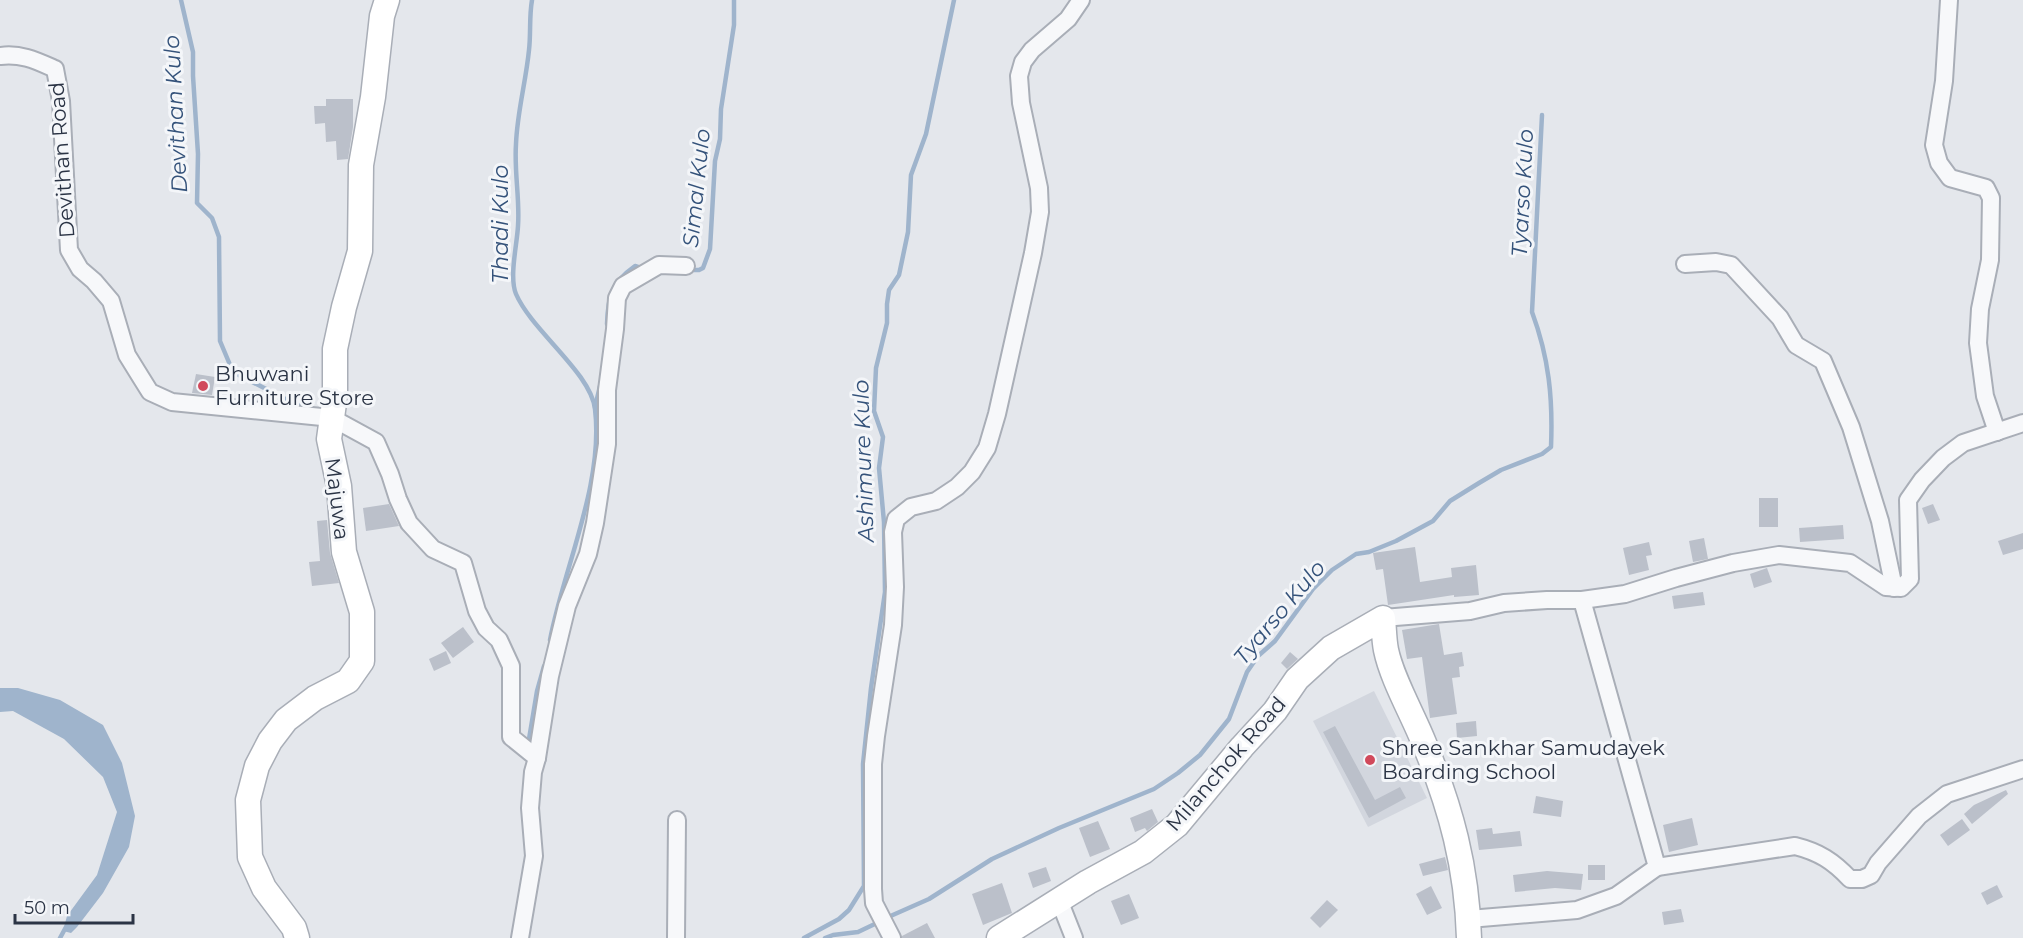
<svg xmlns="http://www.w3.org/2000/svg" width="2023" height="938" font-family="Montserrat,sans-serif">
<style>
.built{fill:#d2d6de}
.water{fill:#9fb4cc}
.lines{fill:none;stroke-linecap:round;stroke-linejoin:round}
.stream{stroke:#9fb4cc;stroke-width:4.5}
.building{fill:#bbc0ca}
.street-casing{stroke:#a9aeb7;stroke-width:20}
.secondary-casing{stroke:#a9aeb7;stroke-width:27}
.street{stroke:#f7f8fa;stroke-width:16}
.secondary{stroke:#fff;stroke-width:24}
.poi-dot{fill:#d1495b;stroke:#f4f6f9;stroke-width:2}
.labels{text-anchor:middle;stroke-width:6;stroke-linejoin:round;paint-order:stroke}
.street-label{font-size:21px;fill:#2b3445;stroke:#f4f6f9}
.poi-label{font-size:21px;fill:#2b3445;stroke:#f4f6f9;text-anchor:start}
.water-label{font-size:22px;font-style:italic;fill:#34527a;stroke:#f4f6f9}
</style>
<rect width="100%" height="100%" fill="#e4e7ec"/>
<path class="built" d="M1374,691L1427,798L1368,827L1313,721Z"/>
<path class="water" d="M0,688H18L60,700L103,725L122,763L135,816L129,847L103,893L77,927L71,933L63,931L67,916L97,875L117,812L103,777L64,739L13,711L0,712Z"/>
<g class="lines">
<g class="stream">
<path d="M181,0L193,52V76L198,154L197,203L212,218L219,237L220,341L233,372L297,405L309,408"/>
<path d="M532,0C529,17 531,33 529,50C526,81 517,113 516,144C514,172 520,199 518,226C517,245 509,277 516,294C532,331 591,373 595,409C604,483 564,567 550,640"/>
<path d="M688,270H699L703,268L710,249L715,161L720,139L721,109L734,25V0"/>
<path d="M607,324C608,296 611,283 635,266L644,269"/>
<path d="M595,407L600,386"/>
<path d="M529,739L537,691L544,666"/>
<path d="M886,918L929,899L992,859L1059,828L1154,789L1178,773L1200,755L1229,719L1247,672L1258,656L1275,641L1313,589L1332,570L1356,554L1369,552L1396,541L1433,521L1450,501L1479,483L1501,470L1542,454L1551,447C1553,398 1549,358 1532,312L1542,115"/>
<path d="M60,938L66,927"/>
<path d="M804,938L839,919L849,910L864,886L863,764L871,688L885,592L884,522L879,468L883,437L874,411L876,368L887,323V304L889,290L899,275L908,232L911,175L926,134L954,0"/>
<path d="M825,938L833,935L858,932L879,922"/>
</g>
</g>
<g class="building">
<path d="M326,99H353V127L348,159L337,160L336,141L326,142L325,123L315,124L314,106H326Z"/>
<path d="M196,374L215,377L212,395L192,393Z"/>
<rect x="1759" y="498" width="19" height="29"/>
<path d="M389,504L399,526L366,531L363,508Z"/>
<path d="M1933,504L1940,520L1928,524L1922,508Z"/>
<path d="M327,520L330,553L339,583L312,586L309,562L320,561L317,521Z"/>
<path d="M1843,525L1844,539L1800,542L1799,528Z"/>
<path d="M2023,533V549L2003,555L1998,541Z"/>
<path d="M1704,538L1708,559L1693,562L1689,541Z"/>
<path d="M1649,542L1652,555L1646,556L1649,570L1629,575L1623,548Z"/>
<path d="M1415,547L1420,582L1452,577L1451,568L1476,565L1479,595L1454,597V595L1388,605L1383,569L1376,570L1373,553Z"/>
<path d="M1767,568L1772,582L1754,588L1750,574Z"/>
<path d="M1703,592L1705,605L1674,609L1672,596Z"/>
<path d="M1439,624L1444,655L1462,652L1464,666L1459,667L1460,677L1452,678L1457,714L1430,718L1422,657L1407,659L1402,630Z"/>
<path d="M463,627L474,642L453,658L441,643Z"/>
<path d="M446,651L451,663L434,671L429,659Z"/>
<path d="M1290,652L1298,659L1287,669L1281,663Z"/>
<path d="M1476,721L1477,736L1457,738L1456,723Z"/>
<path d="M1335,726L1375,800L1400,787L1406,798L1369,818L1323,732Z"/>
<path d="M2006,790L2008,794L1972,824L1964,814L1974,805Z"/>
<path d="M1536,796L1563,801L1561,817L1533,813Z"/>
<path d="M1152,809L1158,822L1147,831L1145,828L1135,832L1130,818Z"/>
<path d="M1692,818L1698,845L1669,852L1663,825Z"/>
<path d="M1962,819L1970,830L1948,846L1940,835Z"/>
<path d="M1098,821L1110,849L1090,857L1079,828Z"/>
<path d="M1492,828L1493,834L1520,831L1522,846L1479,850L1476,830Z"/>
<path d="M1445,857L1448,870L1423,876L1419,864Z"/>
<rect x="1588" y="865" width="17" height="15"/>
<path d="M1046,867L1051,881L1033,888L1028,873Z"/>
<path d="M1547,871L1583,874L1581,890L1555,888L1515,892L1513,875Z"/>
<path d="M1002,883L1012,913L983,925L972,894Z"/>
<path d="M1997,885L2003,897L1987,905L1981,893Z"/>
<path d="M1431,886L1442,908L1427,915L1416,894Z"/>
<path d="M1129,894L1139,918L1121,925L1111,901Z"/>
<path d="M1327,900L1338,910L1320,928L1310,918Z"/>
<path d="M1681,909L1684,922L1664,925L1662,912Z"/>
<path d="M927,923L935,938H902V936Z"/>
</g>
<g class="lines">
<g class="street-casing">
<g id="street">
<path d="M1949,0L1944,81L1934,145L1939,163L1950,178L1986,188L1991,198L1990,260L1980,309L1978,343L1985,396L1997,432"/>
<path d="M0,56C21,53 37,61 55,69L61,101L69,250L80,269L94,281L111,301L127,355L140,376L150,392L172,402L332,418L376,442L390,474L398,499L409,523L433,549L463,563L477,611L486,628L499,640L511,666V737L537,758L533,772L530,808L534,856L520,938"/>
<path d="M1685,264L1716,262L1731,265L1780,318L1796,345L1823,361L1851,427L1880,521L1894,588"/>
<path d="M1383,618L1470,611L1504,603L1547,600H1582L1625,594L1676,578L1733,563L1779,555L1850,563L1886,587L1901,588L1910,579L1908,500L1922,480L1943,458L1963,443L2023,423"/>
<path d="M537,758L550,676L567,606L588,554L595,523L607,444V390L615,329L617,298L623,286L659,265L686,266"/>
<path d="M1657,867L1795,846C1819,852 1833,861 1850,879H1862L1871,875L1878,863L1919,816L1947,794L2023,769"/>
<path d="M1059,900L1074,938"/>
<path d="M1469,919L1577,910L1616,896L1657,867L1582,600"/>
<path d="M676,938L677,820"/>
<path d="M892,938L874,903L873,889V764L876,736L893,625L895,587L893,532L896,519L911,507L936,501L957,487L972,472L987,448L997,414L1033,253L1040,212L1039,188L1021,103L1019,76L1023,62L1032,50L1068,19L1081,0"/>
</g>
</g>
<g class="secondary-casing">
<g id="secondary">
<path d="M297,938L294,928L264,888L250,857L248,800L257,766L270,741L286,720L315,698L348,681L362,661V612L344,552L339,486L329,439L335,396V349L344,307L360,251L361,165L373,97L382,16L387,0"/>
<path d="M999,938L1088,882L1143,852L1177,825L1242,747L1275,711L1297,679L1331,648L1383,618C1384,629 1384,640 1386,650C1392,679 1413,715 1424,743C1451,808 1467,867 1469,938"/>
</g>
</g>
<use href="#street" class="street"/>
<use href="#secondary" class="secondary"/>
</g>
<g class="poi-dot">
<circle cx="203" cy="386" r="6"/>
<circle cx="1370" cy="760" r="6"/>
</g>
<g class="labels">
<g class="street-label">
<text transform="translate(62 160) rotate(-94)" y="7">Devithan Road</text>
<text transform="translate(337 499) rotate(83)" y="7">Majuwa</text>
<text transform="translate(1226 764) rotate(-49)" y="7">Milanchok Road</text>
</g>
<g class="poi-label">
<text x="215" y="381">Bhuwani<tspan x="215" dy="24">Furniture Store</tspan></text>
<text x="1382" y="755">Shree Sankhar Samudayek<tspan x="1382" dy="24">Boarding School</tspan></text>
</g>
<g class="water-label">
<text transform="translate(175 114) rotate(-93)" y="8">Devithan Kulo</text>
<text transform="translate(696 188) rotate(-84)" y="8">Simal Kulo</text>
<text transform="translate(1522 193) rotate(-87)" y="8">Tyarso Kulo</text>
<text transform="translate(500 224) rotate(-90)" y="8">Thadi Kulo</text>
<text transform="translate(863 461) rotate(-92)" y="8">Ashimure Kulo</text>
<text transform="translate(1279 612) rotate(-50)" y="8">Tyarso Kulo</text>
</g>
</g>
<path d="M15 914v9h118v-9" fill="none" stroke="#2b3445" stroke-width="3"/>
<text x="24" y="914" font-size="18" fill="#2b3445" stroke="#f4f6f9" stroke-width="4.5" paint-order="stroke">50 m</text>
</svg>
